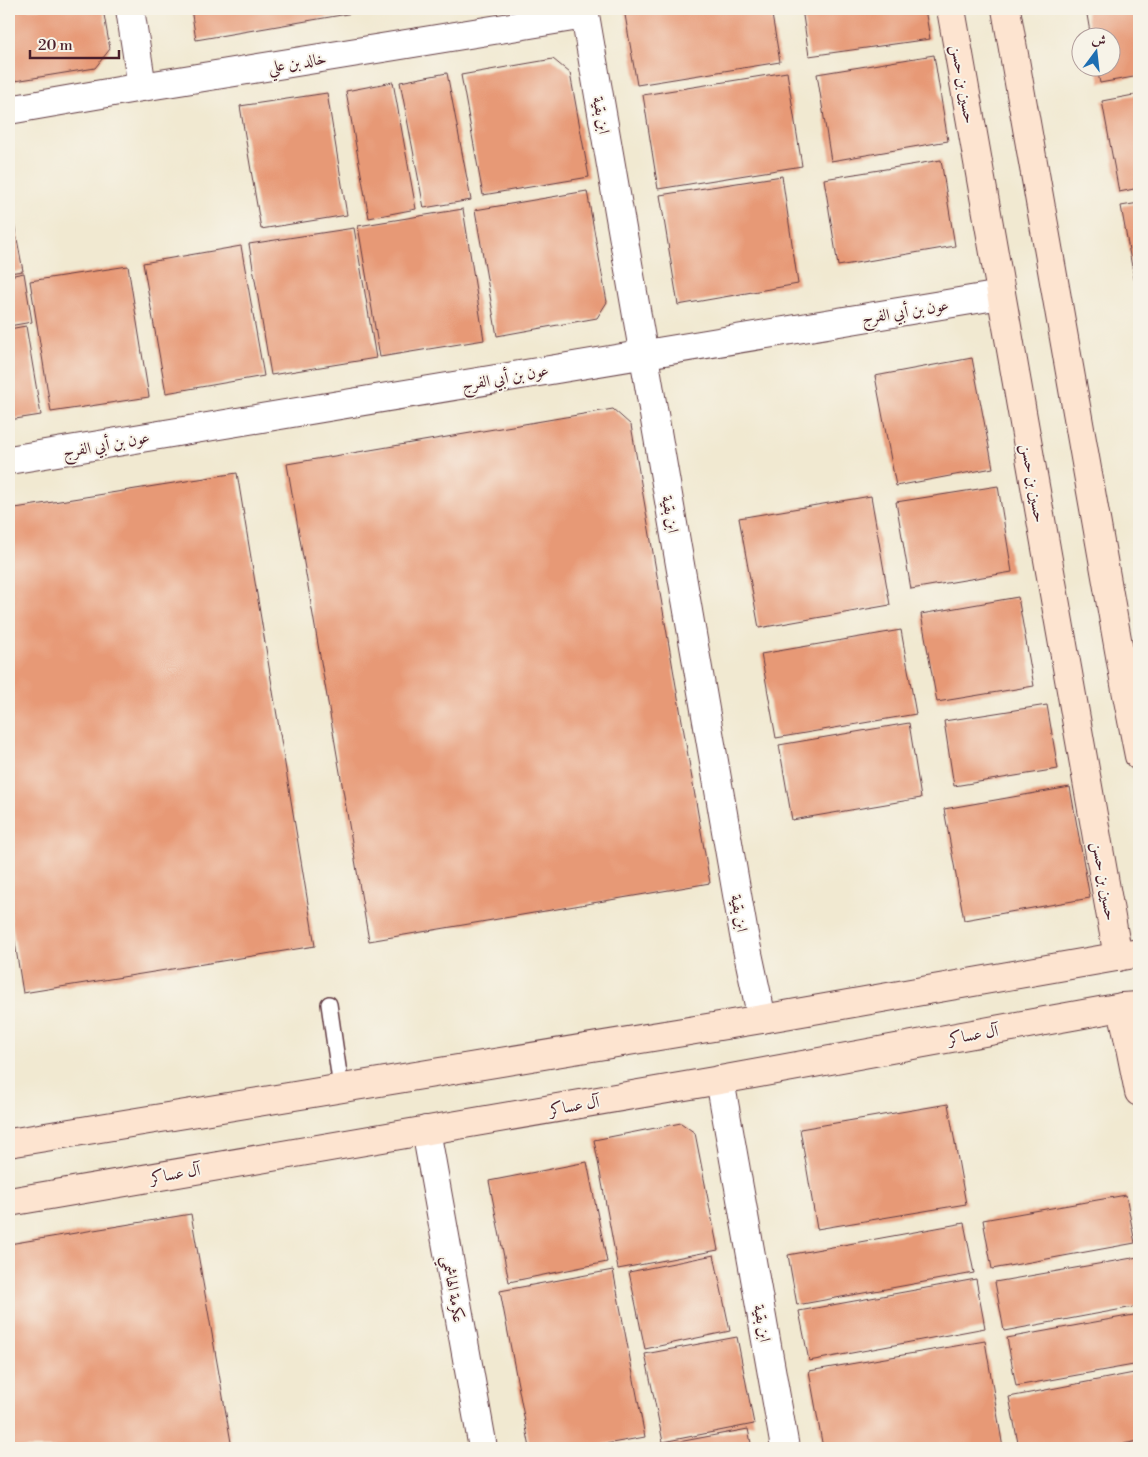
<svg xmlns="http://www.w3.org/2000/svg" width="1148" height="1457" font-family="'Libre Bodoni',Amiri,serif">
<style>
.building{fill:#e79976}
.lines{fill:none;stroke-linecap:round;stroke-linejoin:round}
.lane-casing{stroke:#633d44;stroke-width:18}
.street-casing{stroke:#633d44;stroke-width:30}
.secondary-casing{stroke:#633d44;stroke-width:30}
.lane{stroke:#fff;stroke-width:15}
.street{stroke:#fff;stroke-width:28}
.secondary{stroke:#fde4d0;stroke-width:28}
.labels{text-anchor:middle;stroke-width:4;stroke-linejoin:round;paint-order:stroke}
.street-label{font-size:16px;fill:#4a1f2b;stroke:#f7f3e8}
</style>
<rect width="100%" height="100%" fill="#f7f3e8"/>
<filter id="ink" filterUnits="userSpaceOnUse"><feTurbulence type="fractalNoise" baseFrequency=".02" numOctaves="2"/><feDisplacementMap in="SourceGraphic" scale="10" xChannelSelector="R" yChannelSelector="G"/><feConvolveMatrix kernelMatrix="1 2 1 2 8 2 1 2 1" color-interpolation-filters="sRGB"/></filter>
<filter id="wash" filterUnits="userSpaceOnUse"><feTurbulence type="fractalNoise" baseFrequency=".0096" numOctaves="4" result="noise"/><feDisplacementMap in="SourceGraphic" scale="20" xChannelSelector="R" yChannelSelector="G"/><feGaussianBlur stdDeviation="1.12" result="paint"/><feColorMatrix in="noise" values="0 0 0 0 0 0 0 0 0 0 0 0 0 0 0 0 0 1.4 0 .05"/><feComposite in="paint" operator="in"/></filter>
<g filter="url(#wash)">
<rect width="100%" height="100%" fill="#f1e9d1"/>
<g id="blocks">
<g class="building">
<path d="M9,9H103L110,49L95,68L9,82Z"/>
<path d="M191,9H358L359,12L196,40Z"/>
<path d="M624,9H771L780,62L637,85Z"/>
<path d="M802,9H925L930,39L809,56Z"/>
<path d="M1086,9H1139V76L1100,83L1097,68H1110V38H1091Z"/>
<path d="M934,55L948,141L831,161L817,74Z"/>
<path d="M553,59L570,73L589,177L483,195L461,75Z"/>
<path d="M787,72L802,166L658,189L643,95Z"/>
<path d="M447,73L471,200L424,208L400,82Z"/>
<path d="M393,82L416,209L369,218L346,91Z"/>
<path d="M327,93L347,215L261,229L240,106Z"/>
<path d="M1139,94V188L1119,192L1102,101Z"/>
<path d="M941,160L955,246L838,266L824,179Z"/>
<path d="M782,176L798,284L678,305L660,195Z"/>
<path d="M587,191L607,302L597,318L497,336L475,210Z"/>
<path d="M9,197H10L13,214L9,215Z"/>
<path d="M1139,203V300H1138L1121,206Z"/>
<path d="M463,209L484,340L380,357L358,226Z"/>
<path d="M14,223L23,271L9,273V224Z"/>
<path d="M354,228L376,358L271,375L249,244Z"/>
<path d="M241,246L264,376L166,393L143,263Z"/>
<path d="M128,266L149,397L51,412L30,281Z"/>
<path d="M24,273L32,322L9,326V276Z"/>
<path d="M26,326L41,415L9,420V329Z"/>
<path d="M972,358L993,468L896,486L875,376Z"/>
<path d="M613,409L631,425L710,883L369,941L287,464Z"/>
<path d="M237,473L315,946L23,993L9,905V509Z"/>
<path d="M998,486L1012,572L911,589L896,502Z"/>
<path d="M871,496L890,605L759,628L739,518Z"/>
<path d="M1018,597L1034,686L937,702L921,614Z"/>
<path d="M901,630L916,714L776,738L761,654Z"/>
<path d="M1047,705L1058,769L954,786L944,721Z"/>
<path d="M909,723L921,798L792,820L779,745Z"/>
<path d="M1070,787L1090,898L964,920L944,809Z"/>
<path d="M948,1104L966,1204L817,1229L800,1129Z"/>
<path d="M681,1123L695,1133L718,1250L618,1269L594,1140Z"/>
<path d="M587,1162L607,1262L509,1282L489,1181Z"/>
<path d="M1126,1195L1135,1243L992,1269L983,1220Z"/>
<path d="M191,1214L232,1448H9V1244Z"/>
<path d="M964,1223L974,1273L797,1305L788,1255Z"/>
<path d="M714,1255L730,1331L645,1349L629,1272Z"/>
<path d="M1138,1257L1139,1263V1306L1004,1331L995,1282Z"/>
<path d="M613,1270L645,1437L584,1448H530L500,1291Z"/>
<path d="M976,1279L985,1328L809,1361L799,1311Z"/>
<path d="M1139,1314V1364L1016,1386L1007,1338Z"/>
<path d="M737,1337L754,1424L663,1442L645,1354Z"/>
<path d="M985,1341L1003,1448H823L809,1371Z"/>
<path d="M1139,1372V1441L1101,1448H1019L1009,1397Z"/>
<path d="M748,1429L752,1448H657V1446Z"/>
</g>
</g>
</g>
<g filter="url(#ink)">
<use href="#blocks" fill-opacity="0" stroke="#633d44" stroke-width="1"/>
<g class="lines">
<g class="lane-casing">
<path id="lane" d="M329,1004L341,1088"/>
</g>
<g class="street-casing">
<g id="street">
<path d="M130,9L142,87"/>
<path d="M584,9L744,935L762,1019"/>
<path d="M9,110L142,87L585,15"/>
<path d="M9,460L1001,295"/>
<path d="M720,1080L785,1448"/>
<path d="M426,1130L483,1448"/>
</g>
</g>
<g class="secondary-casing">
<g id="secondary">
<path d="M951,9L1118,957"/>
<path d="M1006,9L1126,690L1139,756"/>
<path d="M1122,1007L1139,1092"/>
<path d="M9,1143L762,1019L1139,953"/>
<path d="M9,1202L720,1080L1122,1007L1139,1006"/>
</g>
</g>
<use href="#lane" class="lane"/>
<use href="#street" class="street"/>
<use href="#secondary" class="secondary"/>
</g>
</g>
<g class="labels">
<g class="street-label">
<text transform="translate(297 62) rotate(-9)" y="6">خالد بن علي</text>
<text transform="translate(964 84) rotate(80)" y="6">حسين بن حسن</text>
<text transform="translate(602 115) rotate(80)" y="6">ابن بقية</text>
<text transform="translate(905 311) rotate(-9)" y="6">عون بن أبي الفرج</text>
<text transform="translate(505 377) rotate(-10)" y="6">عون بن أبي الفرج</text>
<text transform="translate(106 444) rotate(-10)" y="6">عون بن أبي الفرج</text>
<text transform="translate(1034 483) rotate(80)" y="6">حسين بن حسن</text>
<text transform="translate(671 514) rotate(80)" y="6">ابن بقية</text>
<text transform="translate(1105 881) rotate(80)" y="6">حسين بن حسن</text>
<text transform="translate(740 913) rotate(80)" y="6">ابن بقية</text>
<text transform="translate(973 1034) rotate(-10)" y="6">آل عساكر</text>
<text transform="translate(574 1105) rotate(-10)" y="6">آل عساكر</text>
<text transform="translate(175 1173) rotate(-10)" y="6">آل عساكر</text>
<text transform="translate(454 1289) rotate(80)" y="6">عكرمة الهاشمي</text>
<text transform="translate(763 1323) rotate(80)" y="6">ابن بقية</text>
</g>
</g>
<rect width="1148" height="1457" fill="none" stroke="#f7f3e8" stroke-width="30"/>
<g transform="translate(1096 52) rotate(15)"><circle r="24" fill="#f7f3e8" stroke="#b29e9c"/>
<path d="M0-4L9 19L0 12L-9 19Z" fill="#1f6fb2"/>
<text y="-8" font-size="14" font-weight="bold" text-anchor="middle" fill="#4a1f2b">ش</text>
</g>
<path d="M30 50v8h89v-8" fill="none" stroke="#4a1f2b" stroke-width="2.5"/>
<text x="38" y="50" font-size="15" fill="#4a1f2b" stroke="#f7f3e8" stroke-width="4" paint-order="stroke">20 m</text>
</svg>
